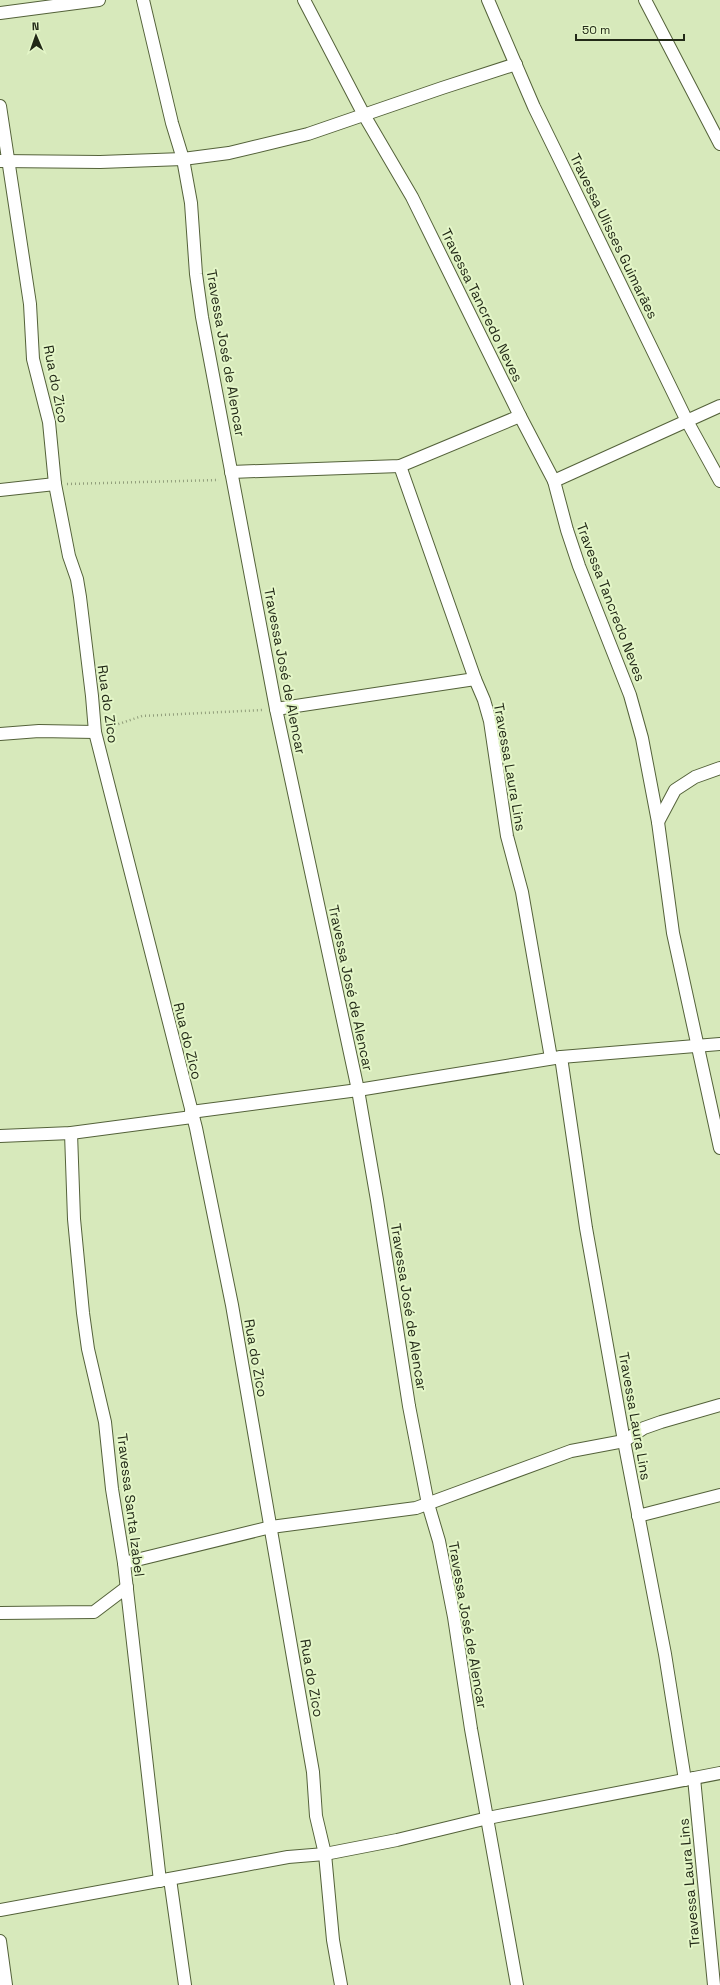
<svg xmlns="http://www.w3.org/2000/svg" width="720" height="1985" font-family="'Space Grotesk',sans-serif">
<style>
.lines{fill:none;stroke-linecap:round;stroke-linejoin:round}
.street-casing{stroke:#54623a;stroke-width:14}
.path{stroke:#919e7b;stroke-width:2.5;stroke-dasharray:1 3;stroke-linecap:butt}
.street{stroke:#fff;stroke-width:12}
.labels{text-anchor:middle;stroke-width:4;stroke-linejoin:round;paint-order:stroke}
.street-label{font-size:14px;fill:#222917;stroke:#e4f6c8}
</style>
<rect width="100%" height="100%" fill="#d7e9bb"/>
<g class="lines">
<g class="street-casing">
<g id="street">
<path d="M143,0L172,123L183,159L191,203L196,274L202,317L276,709L358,1090L377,1200L409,1406L428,1504L439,1541L454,1617L471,1729L517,1985"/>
<path d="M304,0L364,115L412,197L520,416L554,481L567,530L579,566L630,695L642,738L658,822L673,933L720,1148"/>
<path d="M488,0L534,107L558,156L687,421L720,481"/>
<path d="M645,0L720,144"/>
<path d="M0,13L99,0"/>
<path d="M0,106L30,304L33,359L49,422L55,484L69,556L77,579L80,597L92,696L95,732L196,1128L232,1305L295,1669L313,1772L316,1816L325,1854L333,1940L341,1985"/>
<path d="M0,161L100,162L183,159L229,153L308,134L442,88L516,64"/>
<path d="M400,466L475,679L484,700L490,721L507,836L522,892L551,1058"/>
<path d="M231,472L400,466L520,416"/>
<path d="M554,481L720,406"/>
<path d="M0,490L55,484"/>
<path d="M276,709L475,679"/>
<path d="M0,734L39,731L95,732"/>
<path d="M658,822L675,790L695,777L720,768"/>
<path d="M561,1057L586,1228L624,1441L665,1654L685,1780"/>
<path d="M191,1112L358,1090L561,1057L720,1044"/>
<path d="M71,1133L74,1219L83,1313L88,1349L105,1422L112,1489L124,1563L160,1881"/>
<path d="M0,1136L71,1133L192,1117"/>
<path d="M638,1516L720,1495"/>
<path d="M124,1563L271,1527L416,1508L571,1451L624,1441L644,1428L661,1422L720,1405"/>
<path d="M0,1613L94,1612L127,1587"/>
<path d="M694,1778L714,1985"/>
<path d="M170,1879L185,1985"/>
<path d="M0,1910L245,1865L288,1857L325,1854L397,1840L488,1818L720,1773"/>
<path d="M0,1941L6,1985"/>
</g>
</g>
<g class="path">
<path d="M67,484L219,480"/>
<path d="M107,728L142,716L263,710"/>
</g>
<use href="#street" class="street"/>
</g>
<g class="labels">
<g class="street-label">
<text transform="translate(614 236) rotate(64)" y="5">Travessa Ulisses Guimarães</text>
<text transform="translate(482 305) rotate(64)" y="5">Travessa Tancredo Neves</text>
<text transform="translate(226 353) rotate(80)" y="5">Travessa José de Alencar</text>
<text transform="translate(56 384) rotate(79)" y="5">Rua do Zico</text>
<text transform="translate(611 602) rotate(69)" y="5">Travessa Tancredo Neves</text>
<text transform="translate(285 671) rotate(79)" y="5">Travessa José de Alencar</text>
<text transform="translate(108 704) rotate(82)" y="5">Rua do Zico</text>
<text transform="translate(510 767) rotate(80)" y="5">Travessa Laura Lins</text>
<text transform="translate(351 988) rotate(78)" y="5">Travessa José de Alencar</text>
<text transform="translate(188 1041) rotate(76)" y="5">Rua do Zico</text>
<text transform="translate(409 1307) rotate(81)" y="5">Travessa José de Alencar</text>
<text transform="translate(256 1358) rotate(80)" y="5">Rua do Zico</text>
<text transform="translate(635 1416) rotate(80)" y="5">Travessa Laura Lins</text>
<text transform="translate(131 1505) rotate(83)" y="5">Travessa Santa Izabel</text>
<text transform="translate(468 1625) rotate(80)" y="5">Travessa José de Alencar</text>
<text transform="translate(312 1678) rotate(80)" y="5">Rua do Zico</text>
<text transform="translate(689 1883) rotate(-95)" y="5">Travessa Laura Lins</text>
</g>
</g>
<g transform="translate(36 36) rotate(358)" stroke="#e4f6c8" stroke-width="3" paint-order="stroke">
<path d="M0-3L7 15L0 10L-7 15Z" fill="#222917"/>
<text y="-6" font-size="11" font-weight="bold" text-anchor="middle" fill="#222917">N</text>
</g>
<path d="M576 34v6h108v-6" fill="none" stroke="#222917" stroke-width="2"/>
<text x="582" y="34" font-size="12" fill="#222917" stroke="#e4f6c8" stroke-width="3" paint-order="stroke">50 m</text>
</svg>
